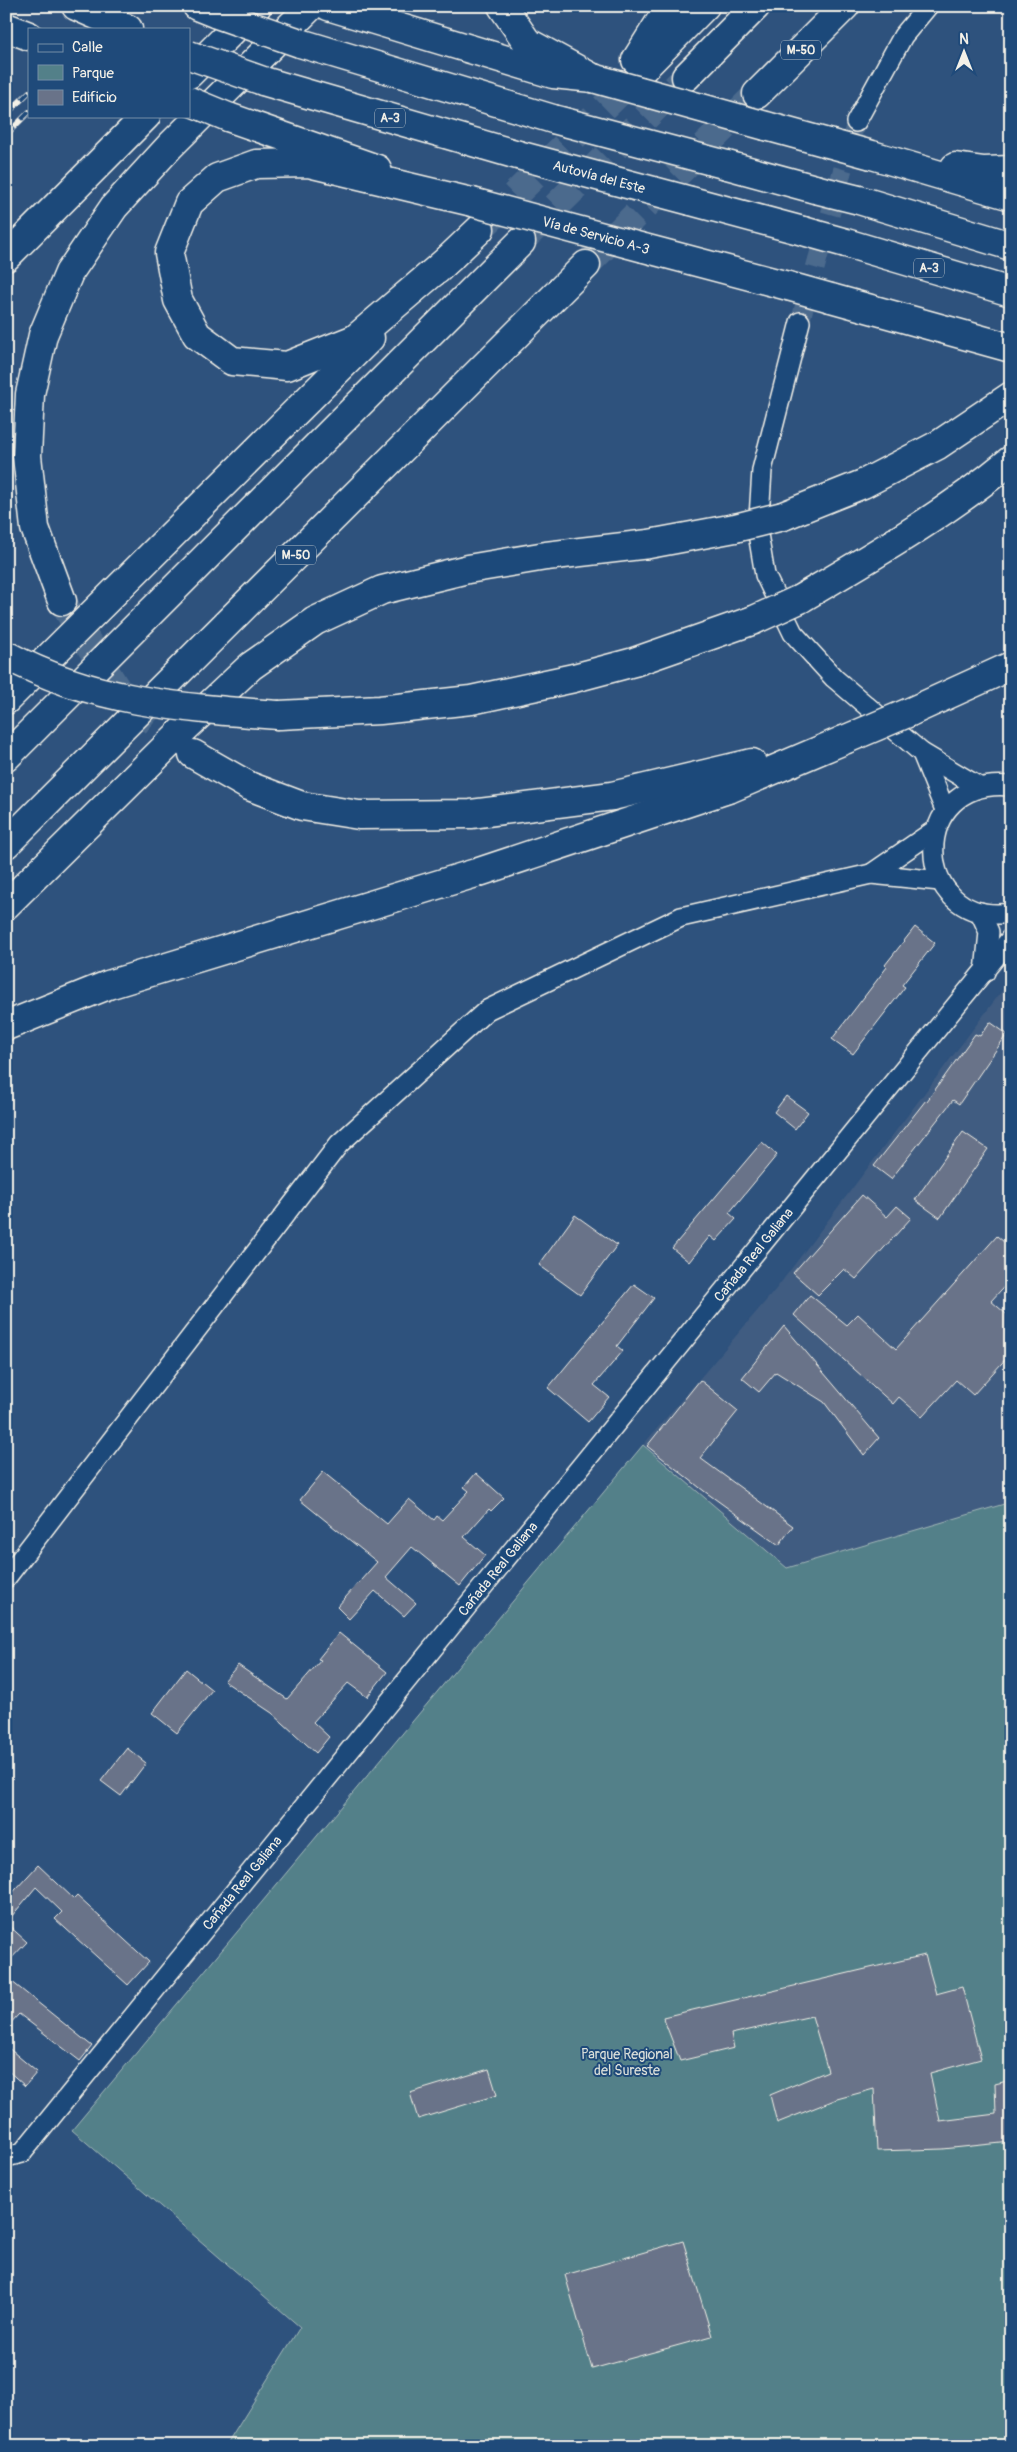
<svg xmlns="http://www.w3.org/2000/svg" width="1017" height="2452" font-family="Pangolin,sans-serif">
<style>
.built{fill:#405c81}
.green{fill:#538089;stroke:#a4b8b8}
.building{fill:#697389;stroke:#f4f1e8}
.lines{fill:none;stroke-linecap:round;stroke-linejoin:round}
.street-tunnel{stroke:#4c6a8d;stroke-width:19;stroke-dasharray:19 9;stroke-linecap:butt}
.highway-tunnel{stroke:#4c6a8d;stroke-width:28;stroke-dasharray:28 14;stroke-linecap:butt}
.street-casing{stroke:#f4f1e8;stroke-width:22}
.secondary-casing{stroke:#f4f1e8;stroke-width:31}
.highway-casing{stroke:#f4f1e8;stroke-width:31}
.street{stroke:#1f4a7a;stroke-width:19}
.secondary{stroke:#1f4a7a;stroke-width:28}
.highway{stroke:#1f4a7a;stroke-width:28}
.rail-casing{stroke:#f4f1e8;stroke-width:5.5}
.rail{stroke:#1f4a7a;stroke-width:4;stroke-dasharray:11;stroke-linecap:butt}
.secondary-bridge-casing{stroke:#f4f1e8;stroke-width:31;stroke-linecap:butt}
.highway-bridge-casing{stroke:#f4f1e8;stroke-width:31;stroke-linecap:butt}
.secondary-bridge{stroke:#1f4a7a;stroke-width:28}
.highway-bridge{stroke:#1f4a7a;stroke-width:28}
.labels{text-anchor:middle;stroke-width:4;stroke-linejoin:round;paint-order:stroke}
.shield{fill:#1f4a7a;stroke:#b4bfc7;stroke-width:1}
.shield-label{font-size:12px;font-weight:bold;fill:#f4f1e8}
.street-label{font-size:14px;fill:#f4f1e8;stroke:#1f4a7a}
.park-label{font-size:14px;fill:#dce0da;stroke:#1f4a7a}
</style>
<rect width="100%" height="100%" fill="#2e527d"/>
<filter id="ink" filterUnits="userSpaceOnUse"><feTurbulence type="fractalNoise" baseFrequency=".02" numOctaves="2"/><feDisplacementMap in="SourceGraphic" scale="10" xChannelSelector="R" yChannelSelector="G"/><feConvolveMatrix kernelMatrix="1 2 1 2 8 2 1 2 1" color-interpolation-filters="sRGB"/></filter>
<g filter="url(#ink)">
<path class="built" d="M1011,979V1502L787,1568L643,1445L776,1289Z"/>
<path class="green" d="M643,1445L787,1568L1011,1502V2446H226L300,2327L72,2130Z"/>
<g class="building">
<path d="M915,927L935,943L902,985L905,987L853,1054L832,1039L887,967L885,965Z"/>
<path d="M990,1022L1007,1034L959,1104L953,1100L891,1179L874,1166L926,1100L927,1101L975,1034L980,1036Z"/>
<path d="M786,1096L808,1112L795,1129L774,1112Z"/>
<path d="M963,1132L988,1149L940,1218L915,1200Z"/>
<path d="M762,1142L777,1155L729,1213L736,1219L716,1241L710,1236L689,1262L672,1248Z"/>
<path d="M862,1195L887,1217L897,1206L911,1218L856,1279L844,1269L818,1295L793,1273Z"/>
<path d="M575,1215L617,1245L580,1295L539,1265Z"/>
<path d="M997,1236L1011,1248V1279L991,1301L1011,1318V1353L973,1395L956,1380L922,1417L899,1397L893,1404L794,1315L810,1295L847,1325L858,1314L896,1349Z"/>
<path d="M634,1284L654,1298L617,1346L623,1351L594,1385L609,1397L588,1422L548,1388Z"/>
<path d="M784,1326L879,1438L864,1455L824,1402L776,1372L759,1392L742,1378Z"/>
<path d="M700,1380L738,1411L700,1458L793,1526L779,1545L704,1491L647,1446Z"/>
<path d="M323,1472L387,1524L409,1499L434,1520L437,1516L442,1520L469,1491L464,1487L476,1473L504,1498L491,1511L489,1509L464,1537L485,1555L460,1586L412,1547L386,1577L416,1603L404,1616L375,1591L349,1619L337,1607L377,1562L300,1500Z"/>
<path d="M339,1633L387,1672L367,1697L348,1683L313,1722L329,1737L316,1753L272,1713L224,1681L238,1665L287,1699L321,1660L318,1659Z"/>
<path d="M186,1669L212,1690L177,1733L152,1713Z"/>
<path d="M127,1748L146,1763L121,1796L101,1781Z"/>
<path d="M38,1865L74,1899L77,1896L149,1962L128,1985L55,1919L62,1912L36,1887L6,1923L27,1942L6,1964V1900Z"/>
<path d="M925,1955L936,1994L962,1987L981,2059L930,2073L940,2121L996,2114L995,2084L1011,2080V2142L943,2149L877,2151L874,2089L837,2099L777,2123L770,2095L828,2071L812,2016L731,2034L734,2048L680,2061L663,2017Z"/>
<path d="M6,1977L92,2046L80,2061L19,2014L6,2028Z"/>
<path d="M6,2046L37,2072L25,2086L6,2069Z"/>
<path d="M489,2069L497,2095L418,2119L410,2093Z"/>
<path d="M683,2241L712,2336L592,2369L565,2275Z"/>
</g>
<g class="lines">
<path class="street-tunnel" d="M800,322L856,122"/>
<g class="highway-tunnel">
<path d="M484,225L641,71"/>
<path d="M526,236L680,83"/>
<path d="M586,265L757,94"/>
<path d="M62,601L118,691L193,754"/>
</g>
<g class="street-casing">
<g id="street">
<path d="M856,122L903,36L928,6"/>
<path d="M800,322L762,470L758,534L765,575L793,633L834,678L922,753L979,787"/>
<path d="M922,753L945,810"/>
<path d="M1011,786C906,775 910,928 1011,913"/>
<path d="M871,874L935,830"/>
<path d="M980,912L989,932L985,972"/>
<path d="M6,1578L339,1144L487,1010L681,917L871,874L940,881"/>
<path id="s1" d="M6,2157L22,2153L1011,938"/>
</g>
</g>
<g class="secondary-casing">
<g id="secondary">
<path d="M328,6L553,74L593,78"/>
<path d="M6,27L29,36"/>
<path d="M228,117L377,169"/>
<path d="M766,126L828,143"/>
<path d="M872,155L1011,196"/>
<path d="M955,167L984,171L1011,170"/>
<path d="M644,248L788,286"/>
<path d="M831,298L1011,348"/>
</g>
</g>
<g class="highway-casing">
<g id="highway">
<path d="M76,6L128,29"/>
<path d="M197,6L217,14"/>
<path d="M502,6L527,42L593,78"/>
<path d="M300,43L553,119"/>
<path d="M636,60L670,6"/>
<path d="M642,70L705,6"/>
<path d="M189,74L257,6"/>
<path d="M686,77L756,6"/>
<path d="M263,81L518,155"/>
<path d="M757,94L845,6"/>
<path d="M727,165L815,189"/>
<path d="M859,200L1011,246"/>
<path d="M691,201L803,231"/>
<path d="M846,243L1011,292"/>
<path d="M6,257L146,116"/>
<path d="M450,258L355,339L287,366L232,361L197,335L178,300L169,253L189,203L217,178L256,164L308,163L472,202"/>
<path d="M437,270L480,229"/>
<path d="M783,516L863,484L938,445L1011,396"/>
<path d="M800,599C873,556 946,514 1011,460"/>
<path d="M62,601L35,528L27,456L30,394L43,335L69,273L114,207L170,146L311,6"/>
<path d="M6,700L370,338"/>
<path d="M910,712L1011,666"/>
<path d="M279,715L380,710L471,700L574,678L634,662L754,620"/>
<path d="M193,754L249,786L302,806L359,815L471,814L612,796L752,763"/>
<path d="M6,757L521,242"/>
<path d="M6,844L586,265"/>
<path d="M6,905L186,727L251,666L315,621L382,590L468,569L546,556L649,544L735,528"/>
<path d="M6,1026L108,985L476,873L731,788L844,740"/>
</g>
</g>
<use href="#street" class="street"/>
<use href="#secondary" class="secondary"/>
<use href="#highway" class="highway"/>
<g class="rail-casing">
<g id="rail">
<path d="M6,115L29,92"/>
<path d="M6,135L29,112"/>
</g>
</g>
<use href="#rail" class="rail"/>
<g class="secondary-bridge-casing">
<g id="secondary-bridge">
<path d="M593,78L766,126"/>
<path d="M189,101L228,117"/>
<path d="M828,143L872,155"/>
<path d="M472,202L644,248"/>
<path d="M788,286L831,298"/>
</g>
</g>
<g class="highway-bridge-casing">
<g id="highway-bridge">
<path d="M217,14L300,43"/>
<path d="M189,55L263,81"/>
<path d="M553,119L727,165"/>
<path id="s2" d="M518,155L691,201"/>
<path d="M815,189L859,200"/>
<path d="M803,231L846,243"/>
<path d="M735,528L783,516"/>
<path d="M754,620L800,599"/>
<path d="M6,655C92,702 183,708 279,715"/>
<path d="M844,740L910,712"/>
</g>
</g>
<use href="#secondary-bridge" class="secondary-bridge"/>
<use href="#highway-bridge" class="highway-bridge"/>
</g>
</g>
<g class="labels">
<g class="shield">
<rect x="781" y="40.5" width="40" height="19" rx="4"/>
<rect x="375" y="108.5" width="30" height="19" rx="4"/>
<rect x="914" y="258.5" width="30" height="19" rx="4"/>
<rect x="276" y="545.5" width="40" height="19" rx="4"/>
</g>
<g class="shield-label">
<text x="801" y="54">M-50</text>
<text x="390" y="122">A-3</text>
<text x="929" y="272">A-3</text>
<text x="296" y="559">M-50</text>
</g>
<g class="street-label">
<text dy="5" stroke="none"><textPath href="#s2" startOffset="84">Autovía del Este</textPath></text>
<text transform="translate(596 235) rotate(15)" y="5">Vía de Servicio A-3</text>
<text dy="5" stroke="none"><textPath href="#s1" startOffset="1175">Cañada Real Galiana</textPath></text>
<text dy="5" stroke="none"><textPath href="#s1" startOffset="770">Cañada Real Galiana</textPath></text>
<text dy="5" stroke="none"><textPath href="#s1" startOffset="365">Cañada Real Galiana</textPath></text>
</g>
<g class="park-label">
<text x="627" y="2059">Parque Regional<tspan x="627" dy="16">del Sureste</tspan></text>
</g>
</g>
<rect width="1017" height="2452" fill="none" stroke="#1f4a7a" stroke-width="25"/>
<rect x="12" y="12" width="992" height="2427" fill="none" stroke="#f4f1e8" stroke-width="2" filter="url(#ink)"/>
<rect x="28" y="28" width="162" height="90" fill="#1f4a7a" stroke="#748da6"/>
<rect x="38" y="44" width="25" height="8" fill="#1f4a7a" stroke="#748da6"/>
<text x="72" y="52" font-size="15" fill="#f4f1e8">Calle</text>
<rect x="38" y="65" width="25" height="15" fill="#538089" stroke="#748da6"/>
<text x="72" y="78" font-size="15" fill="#f4f1e8">Parque</text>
<rect x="38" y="90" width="25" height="15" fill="#697389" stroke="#748da6"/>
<text x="72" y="102" font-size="15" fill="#f4f1e8">Edificio</text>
<g transform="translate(964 52)" stroke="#1f4a7a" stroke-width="4" paint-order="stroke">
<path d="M0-4L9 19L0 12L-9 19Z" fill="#f4f1e8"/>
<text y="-8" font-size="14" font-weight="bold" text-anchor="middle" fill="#f4f1e8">N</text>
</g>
</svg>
